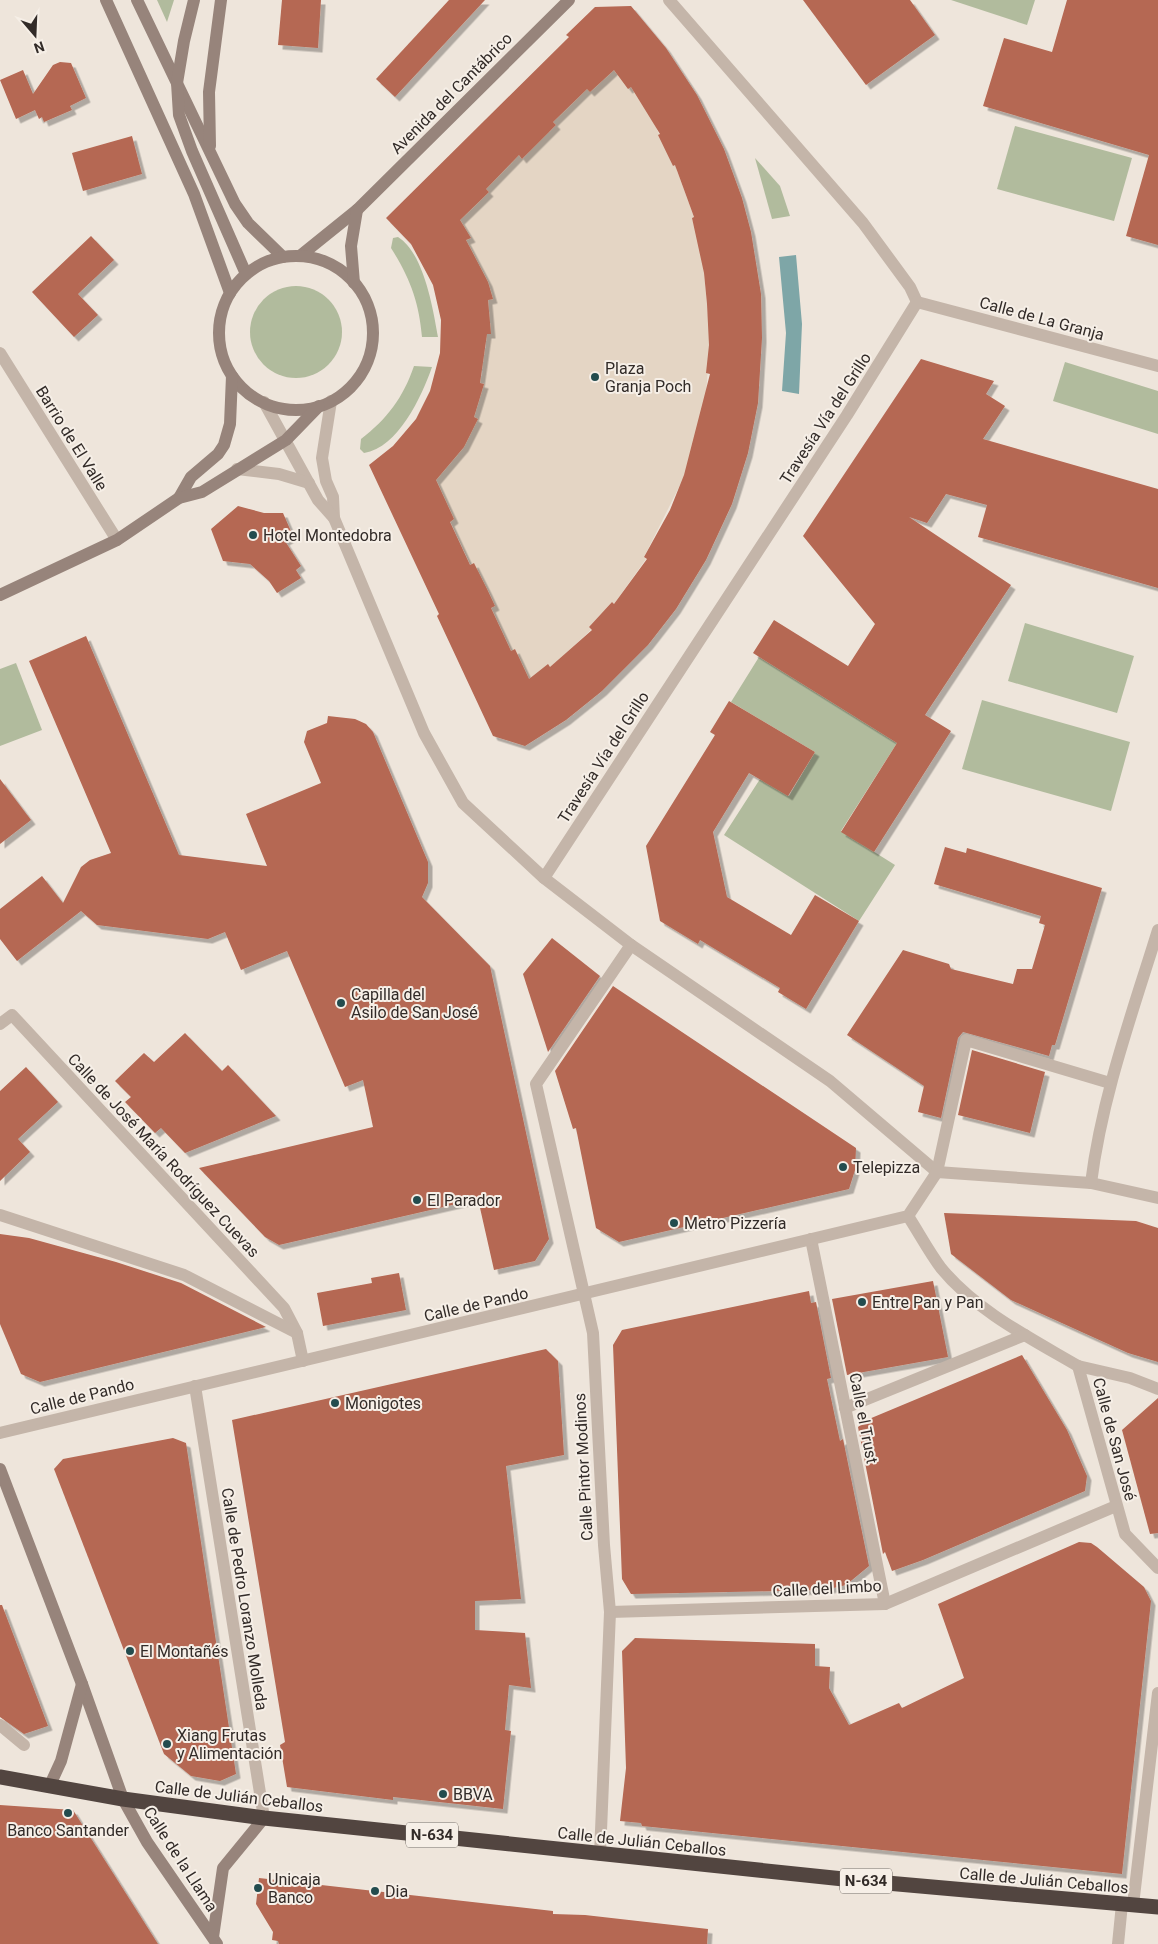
<svg xmlns="http://www.w3.org/2000/svg" width="1158" height="1944" font-family="Roboto,sans-serif">
<style>
.green{fill:#b1bb9d}
.plaza{fill:#e4d5c4}
.water{fill:#7ea6a7}
.building{fill:#b56752;fill-rule:evenodd;filter:url(#shadow)}
.lines{fill:none;stroke-linecap:round;stroke-linejoin:round}
.street{stroke:#c4b5a9;stroke-width:12}
.secondary{stroke:#97847b;stroke-width:12}
.highway{stroke:#524540;stroke-width:15}
.poi-dot{fill:#234c4e;stroke:#f6efe7;stroke-width:2}
.labels{text-anchor:middle;stroke-width:4;stroke-linejoin:round;paint-order:stroke}
.shield{fill:#f6efe7;stroke:#6d6661;stroke-width:1}
.shield-label{font-size:15px;font-weight:bold;fill:#322b28}
.street-label{font-size:16px;fill:#322b28;stroke:#f6efe7}
.poi-label{font-size:16px;fill:#322b28;stroke:#f6efe7;text-anchor:start}
</style>
<defs>
<filter id="shadow"><feDropShadow dx="4.5" dy="4.5" stdDeviation="0" flood-color="#0004"/></filter>
</defs>
<rect width="100%" height="100%" fill="#eee5db"/>
<g class="green">
<path d="M157,0H174L167,22Z"/>
<path d="M951,0H1035L1027,25Z"/>
<path d="M1015,126L1132,158L1114,221L997,189Z"/>
<path d="M755,158L780,186L790,216L772,219Z"/>
<path d="M398,237C424,253 433,309 438,337H422C419,302 410,278 391,248L393,238Z"/>
<circle cx="296" cy="332" r="46"/>
<path d="M1065,362L1158,391V434L1053,401Z"/>
<path d="M414,366L432,367C422,396 398,448 364,453L360,449L361,439C387,419 403,398 414,366Z"/>
<path d="M1025,623L1134,656L1117,713L1008,681Z"/>
<path d="M759,657L897,743L841,831L895,865L859,921L724,835L760,779L789,796L815,752L731,702Z"/>
<path d="M16,663L42,730L0,746V669Z"/>
<path d="M982,700L1130,742L1111,811L962,769Z"/>
</g>
<path class="plaza" d="M609,61L628,88L631,87L655,125L673,166L675,165L694,217L692,218L702,252L710,335L706,396L689,467L644,557L646,559L614,604L612,602L589,627L591,630L529,687L515,649L511,651L491,608L495,606L474,573L478,571L474,563L470,564L450,521L454,519L450,511L430,482L446,468L475,424L477,419L473,416L484,384L480,383L483,371L479,369L486,347V334H490L488,300L490,290L487,280L483,281L466,240L470,238L452,224L489,192L485,189L519,155L523,159L529,152L546,129L550,132L556,125L553,122Z"/>
<path class="water" d="M796,255L802,324L799,394L782,391L786,333L779,257Z"/>
<g class="building">
<path d="M282,0H321L318,48L278,45Z"/>
<path d="M449,0H485L395,97L376,79Z"/>
<path d="M803,0H910L935,35L866,85Z"/>
<path d="M1067,0H1158V245L1126,236L1149,155L983,106L1004,38L1052,52Z"/>
<path d="M631,6L666,48L697,95L724,149L742,198L751,232L761,294L762,338L758,403L748,453L732,504L706,560L676,609L648,645L602,691L566,720L525,746L493,736L437,616L439,614L369,465L393,446L416,419L430,391L440,353L441,320L433,285L411,244L386,218L569,37L566,35L595,7ZM614,70L628,89L631,87L660,134L658,135L673,166L675,165L694,217L692,218L704,273L707,304L709,345L706,373L710,374L684,475L670,510L644,557L647,559L614,604L612,602L589,627L592,630L550,667L548,664L529,679L515,649L511,651L491,608L495,606L487,589L474,563L470,565L450,522L454,519L436,480L464,447L478,419L474,417L484,384L480,383L487,334H491L488,300L493,299L488,282L466,240L471,238L460,220L489,192L486,189L519,155L522,159L556,125L553,122L587,89L590,92Z"/>
<path d="M60,62L71,63L86,98L70,106L72,110L44,122L42,117L39,119L35,110L16,119L0,80L23,70L33,94L53,65Z"/>
<path d="M132,136L142,174L83,191L72,153Z"/>
<path d="M91,236L114,260L78,294L98,315L74,337L32,292Z"/>
<path d="M921,359L994,381L986,394L1005,406L983,439L1158,489V588L978,537L987,505L946,494L927,523L909,517L1011,585L925,715L951,731L874,852L841,832L897,743L753,653L774,620L848,666L875,624L803,536Z"/>
<path d="M238,506L264,513H283L293,536L285,541L301,566L296,570L301,578L277,593L269,581L250,564L223,561L211,529Z"/>
<path d="M86,636L179,855L267,866L246,814L321,783L304,742L307,731L327,723L328,716L355,719L366,724L373,732L428,862V883L422,897L490,966L549,1239L535,1261L494,1270L478,1199L279,1245L265,1237L199,1168L373,1127L363,1080L345,1087L287,951L241,970L225,932L208,939L97,925L81,911L17,961L0,939V909L42,876L63,903L81,867L90,860L111,853L29,661Z"/>
<path d="M729,701L815,752L788,796L749,773L713,832L727,897L791,935L815,895L859,921L806,1009L778,992L780,988L700,940L698,944L660,921L646,846L715,735L710,732Z"/>
<path d="M0,779L31,820L0,844Z"/>
<path d="M945,847L966,853L967,848L1102,888L1055,1045H1052L1049,1056L963,1032L958,1038L941,1118L918,1112L924,1086L847,1035L903,950L949,964L951,969L1013,984L1017,969H1032L1045,925L1039,923L1041,916L934,884Z"/>
<path d="M552,938L600,976L548,1052L523,974Z"/>
<path d="M613,986L856,1148L855,1170L849,1189L619,1242L596,1228L576,1128L573,1129L555,1071Z"/>
<path d="M185,1033L222,1071L228,1065L276,1116L185,1153L161,1128L155,1133L125,1102L131,1097L115,1081L144,1053L154,1062Z"/>
<path d="M972,1050L1045,1072L1030,1133L958,1115Z"/>
<path d="M26,1067L58,1102L18,1139L30,1152L0,1181V1091Z"/>
<path d="M944,1213L1136,1221L1158,1228V1362L1128,1353L1011,1300L951,1254Z"/>
<path d="M0,1234L29,1238L116,1262L181,1283L266,1327L40,1382L21,1374L0,1324Z"/>
<path d="M399,1273L406,1310L323,1326L317,1293L372,1283L371,1278Z"/>
<path d="M933,1281L948,1357L847,1375L832,1299Z"/>
<path d="M809,1291L811,1303L816,1302L831,1378L827,1379L840,1441L843,1439L869,1566L846,1585L825,1590L631,1594L622,1579L613,1345L622,1330Z"/>
<path d="M546,1349L558,1361L564,1455L506,1466L521,1599L475,1601V1630L525,1633L531,1688L509,1685L505,1730L511,1731L503,1809L393,1797V1800L287,1787L280,1745L285,1742L232,1420Z"/>
<path d="M1022,1355L1067,1430L1087,1476L1085,1491L923,1560L892,1571L885,1552L883,1554L858,1427L869,1419Z"/>
<path d="M1158,1398V1533L1150,1534L1122,1430Z"/>
<path d="M173,1438L186,1443L236,1774L220,1781L191,1776L164,1754L54,1469L63,1459Z"/>
<path d="M1079,1542L1091,1543L1097,1547L1144,1587L1151,1601L1122,1874L642,1826L641,1823L620,1821L626,1768L622,1651L635,1638L815,1644V1666L830,1667L829,1688L849,1725L899,1703L902,1708L964,1678L938,1604Z"/>
<path d="M0,1605H2L48,1726L24,1734L0,1717Z"/>
<path d="M0,1805L73,1810L158,1944H0Z"/>
<path d="M259,1878L553,1911V1914L585,1915L708,1929L707,1944H279L278,1941L272,1940L273,1932L256,1904Z"/>
</g>
<g class="lines">
<g class="street">
<path d="M669,0L863,223L910,287L917,302"/>
<path d="M917,302L1158,366"/>
<path d="M0,353L117,540"/>
<path d="M331,401L322,458L326,481L333,497L334,518"/>
<path d="M264,402L318,500L334,518L424,733L463,803L544,878L631,945L830,1081L937,1172"/>
<path d="M237,469L279,474L309,483"/>
<path d="M544,878L847,415L917,302"/>
<path d="M0,1024L12,1015L284,1308L297,1333L303,1361"/>
<path d="M937,1172L1091,1183L1158,1198"/>
<path d="M1091,1183C1102,1096 1132,1014 1158,930"/>
<path d="M0,1215L184,1275L297,1333"/>
<path d="M908,1216C919,1233 929,1252 941,1268C976,1311 1032,1339 1078,1366L1125,1534L1158,1568"/>
<path d="M811,1239L885,1604"/>
<path d="M1078,1366L1130,1378L1158,1389"/>
<path d="M195,1386L264,1818"/>
<path d="M845,1408L1025,1335"/>
<path d="M0,1433L908,1216L937,1172L966,1040L1110,1083"/>
<path d="M610,1612L885,1604L1116,1506"/>
<path d="M0,1725L24,1745"/>
<path d="M600,1855L610,1612L604,1545L593,1333L536,1084L631,945"/>
<path d="M1133,1905L1158,1693"/>
<path d="M1118,1944L1122,1904"/>
</g>
<g class="secondary">
<path d="M106,0L194,194L230,293"/>
<path d="M137,0L235,204L248,223L283,257"/>
<path d="M194,0L184,41L177,83L179,115L192,151L246,274"/>
<path d="M210,146L209,92L221,0"/>
<path d="M300,256L357,210L569,0"/>
<circle cx="296" cy="333" r="77"/>
<path d="M354,283L351,246L357,210"/>
<path d="M179,498L191,477L218,454L224,445L230,424L232,376"/>
<path d="M0,595L117,540L179,498L202,492L286,440L319,406"/>
<path d="M0,1469L82,1684L123,1799L147,1842L217,1944"/>
<path d="M50,1785L61,1761L82,1684"/>
<path d="M213,1937L223,1868L264,1818"/>
</g>
<path class="highway" d="M0,1777L123,1799L264,1818L853,1880L1158,1907"/>
</g>
<g class="poi-dot">
<circle cx="595" cy="377" r="5"/>
<circle cx="253" cy="535" r="5"/>
<circle cx="341" cy="1003" r="5"/>
<circle cx="843" cy="1167" r="5"/>
<circle cx="417" cy="1200" r="5"/>
<circle cx="674" cy="1223" r="5"/>
<circle cx="862" cy="1302" r="5"/>
<circle cx="335" cy="1403" r="5"/>
<circle cx="130" cy="1651" r="5"/>
<circle cx="167" cy="1744" r="5"/>
<circle cx="443" cy="1794" r="5"/>
<circle cx="68" cy="1813" r="5"/>
<circle cx="258" cy="1888" r="5"/>
<circle cx="375" cy="1891" r="5"/>
</g>
<g class="labels">
<g class="shield">
<rect x="406" y="1822.5" width="52" height="25" rx="4"/>
<rect x="840" y="1868.5" width="52" height="25" rx="4"/>
</g>
<g class="shield-label">
<text x="432" y="1840">N-634</text>
<text x="866" y="1886">N-634</text>
</g>
<g class="street-label">
<text transform="translate(451 93) rotate(-45)" y="6">Avenida del Cantábrico</text>
<text transform="translate(1042 318) rotate(15)" y="6">Calle de La Granja</text>
<text transform="translate(825 418) rotate(-57)" y="6">Travesía Vía del Grillo</text>
<text transform="translate(72 438) rotate(58)" y="6">Barrio de El Valle</text>
<text transform="translate(603 757) rotate(-57)" y="6">Travesía Vía del Grillo</text>
<text transform="translate(164 1155) rotate(47)" y="6">Calle de José María Rodríguez Cuevas</text>
<text transform="translate(476 1304) rotate(-13)" y="6">Calle de Pando</text>
<text transform="translate(82 1396) rotate(-14)" y="6">Calle de Pando</text>
<text transform="translate(864 1418) rotate(79)" y="6">Calle el Trust</text>
<text transform="translate(1115 1439) rotate(75)" y="6">Calle de San José</text>
<text transform="translate(583 1467) rotate(-93)" y="6">Calle Pintor Modinos</text>
<text transform="translate(827 1588) rotate(-3)" y="6">Calle del Limbo</text>
<text transform="translate(245 1599) rotate(81)" y="6">Calle de Pedro Loranzo Molleda</text>
<text transform="translate(239 1796) rotate(7)" y="6">Calle de Julián Ceballos</text>
<text transform="translate(642 1841) rotate(6)" y="6">Calle de Julián Ceballos</text>
<text transform="translate(181 1859) rotate(57)" y="6">Calle de la Llama</text>
<text transform="translate(1044 1880) rotate(5)" y="6">Calle de Julián Ceballos</text>
</g>
<g class="poi-label">
<text x="605" y="374">Plaza<tspan x="605" dy="18">Granja Poch</tspan></text>
<text x="263" y="541">Hotel Montedobra</text>
<text x="351" y="1000">Capilla del<tspan x="351" dy="18">Asilo de San José</tspan></text>
<text x="853" y="1173">Telepizza</text>
<text x="427" y="1206">El Parador</text>
<text x="684" y="1229">Metro Pizzería</text>
<text x="872" y="1308">Entre Pan y Pan</text>
<text x="345" y="1409">Monigotes</text>
<text x="140" y="1657">El Montañés</text>
<text x="177" y="1741">Xiang Frutas<tspan x="177" dy="18">y Alimentación</tspan></text>
<text x="453" y="1800">BBVA</text>
<text x="68" y="1836" text-anchor="middle">Banco Santander</text>
<text x="268" y="1885">Unicaja<tspan x="268" dy="18">Banco</tspan></text>
<text x="385" y="1897">Dia</text>
</g>
</g>
<g transform="translate(35 35) rotate(161)" stroke="#f6efe7" stroke-width="4" paint-order="stroke">
<path d="M0-4L9 19L0 12L-9 19Z" fill="#322b28"/>
<text y="-8" font-size="14" font-weight="bold" text-anchor="middle" fill="#322b28">N</text>
</g>
</svg>
